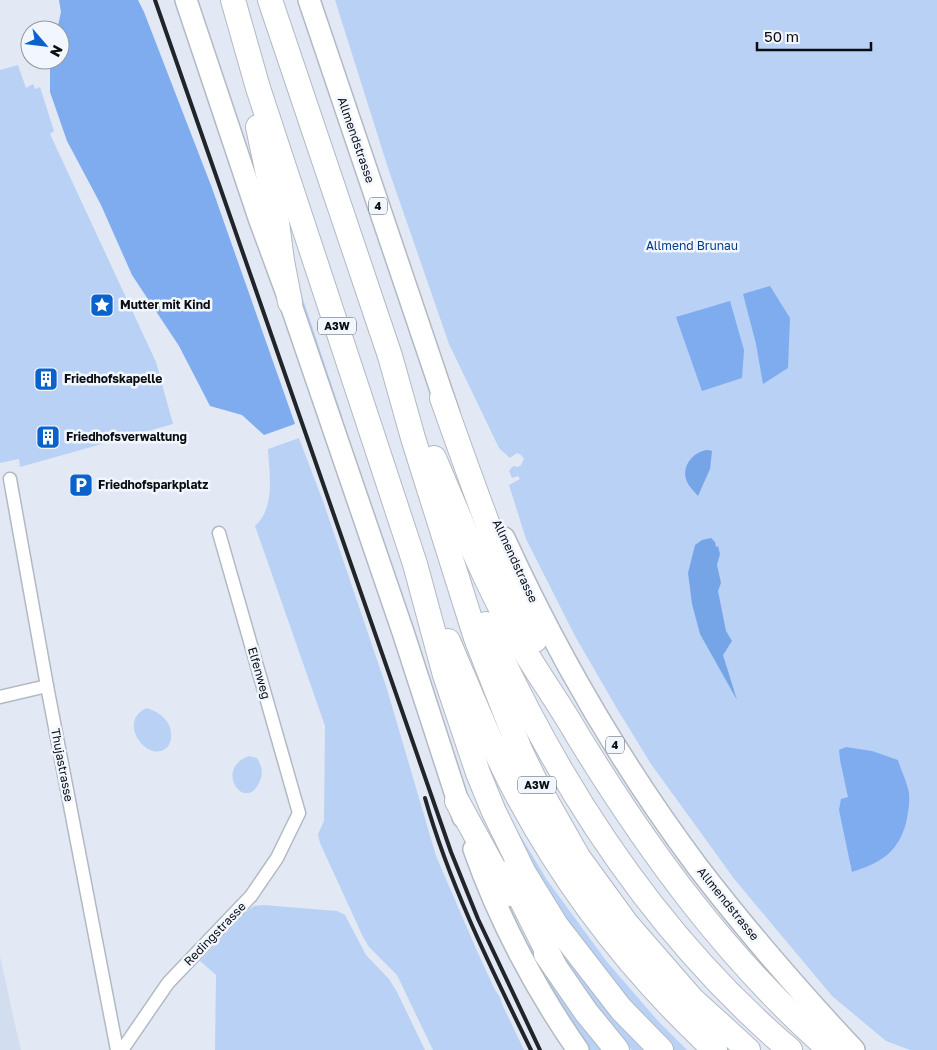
<svg xmlns="http://www.w3.org/2000/svg" width="937" height="1050" font-family="'Golos Text',sans-serif">
<style>
.built{fill:#d2deef}
.green{fill:#b9d1f5}
.forest{fill:#7eacef}
.water{fill:#76a5e7}
.lines{fill:none;stroke-linecap:round;stroke-linejoin:round}
.minor-casing{stroke:#b2b9c3;stroke-width:15}
.primary-casing{stroke:#b2b9c3;stroke-width:24}
.motorway-casing{stroke:#b2b9c3;stroke-width:26}
.minor{stroke:#fff;stroke-width:12}
.primary{stroke:#fff;stroke-width:21}
.motorway{stroke:#fff;stroke-width:24}
.rail{stroke:#212529;stroke-width:4}
.labels{text-anchor:middle;stroke-width:5;stroke-linejoin:round;paint-order:stroke}
.shield{fill:#f1f6ff;stroke:#505458;stroke-width:1}
.shield-label{font-size:11px;font-weight:bold;fill:#0b0e11}
.street-label{font-size:12px;fill:#0b0e11;stroke:#f1f6ff}
.park-label{font-size:12px;fill:#003d89;stroke:#f1f6ff}
.poi-label{font-size:12px;font-weight:bold;fill:#0b0e11;stroke:#f1f6ff;text-anchor:start}
</style>
<rect width="100%" height="100%" fill="#e2e9f4"/>
<path class="built" d="M0,956L17,1033L21,1050H0Z"/>
<g class="green">
<path d="M335,0H937V1050H910L886,1041L832,996L735,880L651,764L616,707L575,636L526,539L509,485L520,479L518,476L512,478L509,471L513,466L518,467L521,465L524,459L521,455L517,453L510,458L499,448L449,344L388,168Z"/>
<path d="M18,65L26,88L33,84L35,89L40,87L54,131L50,134L156,362L173,424L20,467L19,459L0,463V70Z"/>
<path d="M298,284L342,416L337,417L301,311Z"/>
<path d="M299,438L324,504L387,689L436,856L477,951L495,990L500,997L502,1004L524,1050H433L397,975L369,947L363,937L320,843L318,834L324,821L325,726L255,526C276,507 269,474 268,449Z"/>
<path d="M147,708C161,713 173,722 171,739C170,742 169,747 165,749C147,762 116,721 147,708Z"/>
<path d="M249,756L257,758C262,767 264,773 259,783C245,813 213,769 249,756Z"/>
<path d="M503,807L547,880L607,962L659,1022L687,1050H674L599,969L553,904Z"/>
<path d="M263,905L337,911L345,915L366,955L389,979L397,992L425,1050H215L216,975L200,961L246,912L254,906Z"/>
<path d="M547,926L649,1050H632L600,1012L571,974Z"/>
<path d="M519,930L586,1030L605,1050H588L555,1004Z"/>
</g>
<g class="forest">
<path d="M59,0H138L144,12L212,188L295,424L264,435L242,415L210,406L179,346L132,275L101,205L67,141L50,92V60H60V30H57L61,12Z"/>
<path d="M770,286L790,318L788,368L763,384L756,344L743,294Z"/>
<path d="M730,301L744,350L742,378L702,391L676,317Z"/>
<path d="M846,747L872,751L898,760C901,770 907,782 909,793C910,802 908,814 906,823C898,853 880,863 852,872L839,810L841,799L848,797L840,760L839,750Z"/>
</g>
<g class="water">
<path d="M708,450L712,451L710,469L698,496C694,491 688,486 686,479C682,465 694,451 708,450Z"/>
<path d="M711,538L715,542L716,547L718,546L720,554L717,565L721,583L718,591L726,631L732,641L723,655L737,700L700,634L692,604L688,573L695,545L702,540Z"/>
</g>
<g class="lines">
<g class="minor-casing">
<g id="minor">
<path d="M10,479L47,686L117,1050"/>
<path d="M0,697L47,686"/>
<path d="M122,1050L168,983L251,896L277,858L299,813L219,533"/>
</g>
</g>
<g class="primary-casing">
<g id="primary">
<path d="M186,0L259,218L290,302L403,632L463,817"/>
<path d="M309,0L449,414"/>
<path d="M504,538C557,654 621,764 697,866C746,930 799,991 854,1050"/>
<path d="M474,849C498,918 536,990 578,1050"/>
</g>
</g>
<g class="motorway-casing">
<g id="motorway">
<path d="M233,0L258,88L415,564L445,675L478,773L494,812L524,873L556,925L621,1009L661,1050"/>
<path d="M270,0L390,356L413,438L476,638L520,750L536,783L578,857L626,923L692,999L748,1050"/>
<path d="M258,127L275,207L282,261L290,302"/>
<path d="M442,398C471,480 500,561 535,640"/>
<path d="M434,458C459,517 483,577 514,633C534,669 558,701 578,736C649,852 728,960 830,1050"/>
<path d="M486,624C558,785 655,935 790,1050"/>
<path d="M448,641C471,694 492,749 520,800C571,894 636,977 715,1050"/>
<path d="M457,801L508,894"/>
<path d="M508,873L555,967"/>
<path d="M546,954L586,1012L617,1050"/>
</g>
</g>
<use href="#minor" class="minor"/>
<use href="#primary" class="primary"/>
<use href="#motorway" class="motorway"/>
<g class="rail">
<path d="M155,0L451,852L478,919L540,1050"/>
<path d="M425,798C450,886 491,968 531,1050"/>
</g>
</g>
<defs>
<g id="sight-square" transform="scale(1.25)"><rect x="-9" y="-9" width="18" height="18" rx="4" fill="#0a62cb" stroke="#f1f6ff"/><path d="M0-6L1.8-2.2L6-1.7L2.9 1.2L3.7 5.4L0 3.3L-3.7 5.4L-2.9 1.2L-6-1.7L-1.8-2.2Z" fill="#fff"/></g>
<g id="building-square" transform="scale(1.25)"><rect x="-9" y="-9" width="18" height="18" rx="4" fill="#0a62cb" stroke="#f1f6ff"/><path d="M-4-6H4V6H1V3H-1V6H-4ZM-2.5-4.3h1.7v1.8h-1.7ZM.8-4.3h1.7v1.8H.8ZM-2.5-1h1.7V.8h-1.7ZM.8-1h1.7V.8H.8Z" fill="#fff"/></g>
<g id="parking-square" transform="scale(1.25)"><rect x="-9" y="-9" width="18" height="18" rx="4" fill="#0a62cb" stroke="#f1f6ff"/><path d="M-3.5-5.5H1a3.5 3.5 0 0 1 0 7H-1V5.5H-3.5ZM-1-3.4V-.6H.8a1.4 1.4 0 0 0 0-2.8Z" fill="#fff"/></g>
</defs>
<g fill-rule="evenodd">
<use href="#sight-square" x="102" y="305"/>
<use href="#building-square" x="46" y="379"/>
<use href="#building-square" x="48" y="437"/>
<use href="#parking-square" x="81" y="485"/>
</g>
<g class="labels">
<g class="shield">
<rect x="369" y="197.5" width="18" height="17" rx="4"/>
<rect x="318" y="317.5" width="38" height="17" rx="4"/>
<rect x="606" y="736.5" width="18" height="17" rx="4"/>
<rect x="518" y="776.5" width="38" height="17" rx="4"/>
</g>
<g class="shield-label">
<text x="378" y="210">4</text>
<text x="337" y="330">A3W</text>
<text x="615" y="749">4</text>
<text x="537" y="789">A3W</text>
</g>
<g class="street-label">
<text transform="translate(356 140) rotate(71)" y="4">Allmendstrasse</text>
<text transform="translate(515 561) rotate(65)" y="4">Allmendstrasse</text>
<text transform="translate(259 673) rotate(74)" y="4">Elfenweg</text>
<text transform="translate(62 765) rotate(79)" y="4">Thujastrasse</text>
<text transform="translate(728 904) rotate(51)" y="4">Allmendstrasse</text>
<text transform="translate(215 934) rotate(-46)" y="4">Redingstrasse</text>
</g>
<g class="park-label">
<text x="692" y="250">Allmend Brunau</text>
</g>
<g class="poi-label">
<text x="120" y="309">Mutter mit Kind</text>
<text x="64" y="383">Friedhofskapelle</text>
<text x="66" y="441">Friedhofsverwaltung</text>
<text x="98" y="489">Friedhofsparkplatz</text>
</g>
</g>
<g transform="translate(45 45) rotate(118)"><circle r="24" fill="#f1f6ff" stroke="#9599a0"/>
<path d="M0-4L9 19L0 12L-9 19Z" fill="#0a62cb"/>
<text y="-8" font-size="14" font-weight="bold" text-anchor="middle" fill="#0b0e11">N</text>
</g>
<path d="M757 42v8h114v-8" fill="none" stroke="#0b0e11" stroke-width="2.5"/>
<text x="764" y="42" font-size="15" fill="#0b0e11" stroke="#f1f6ff" stroke-width="4" paint-order="stroke">50 m</text>
</svg>
